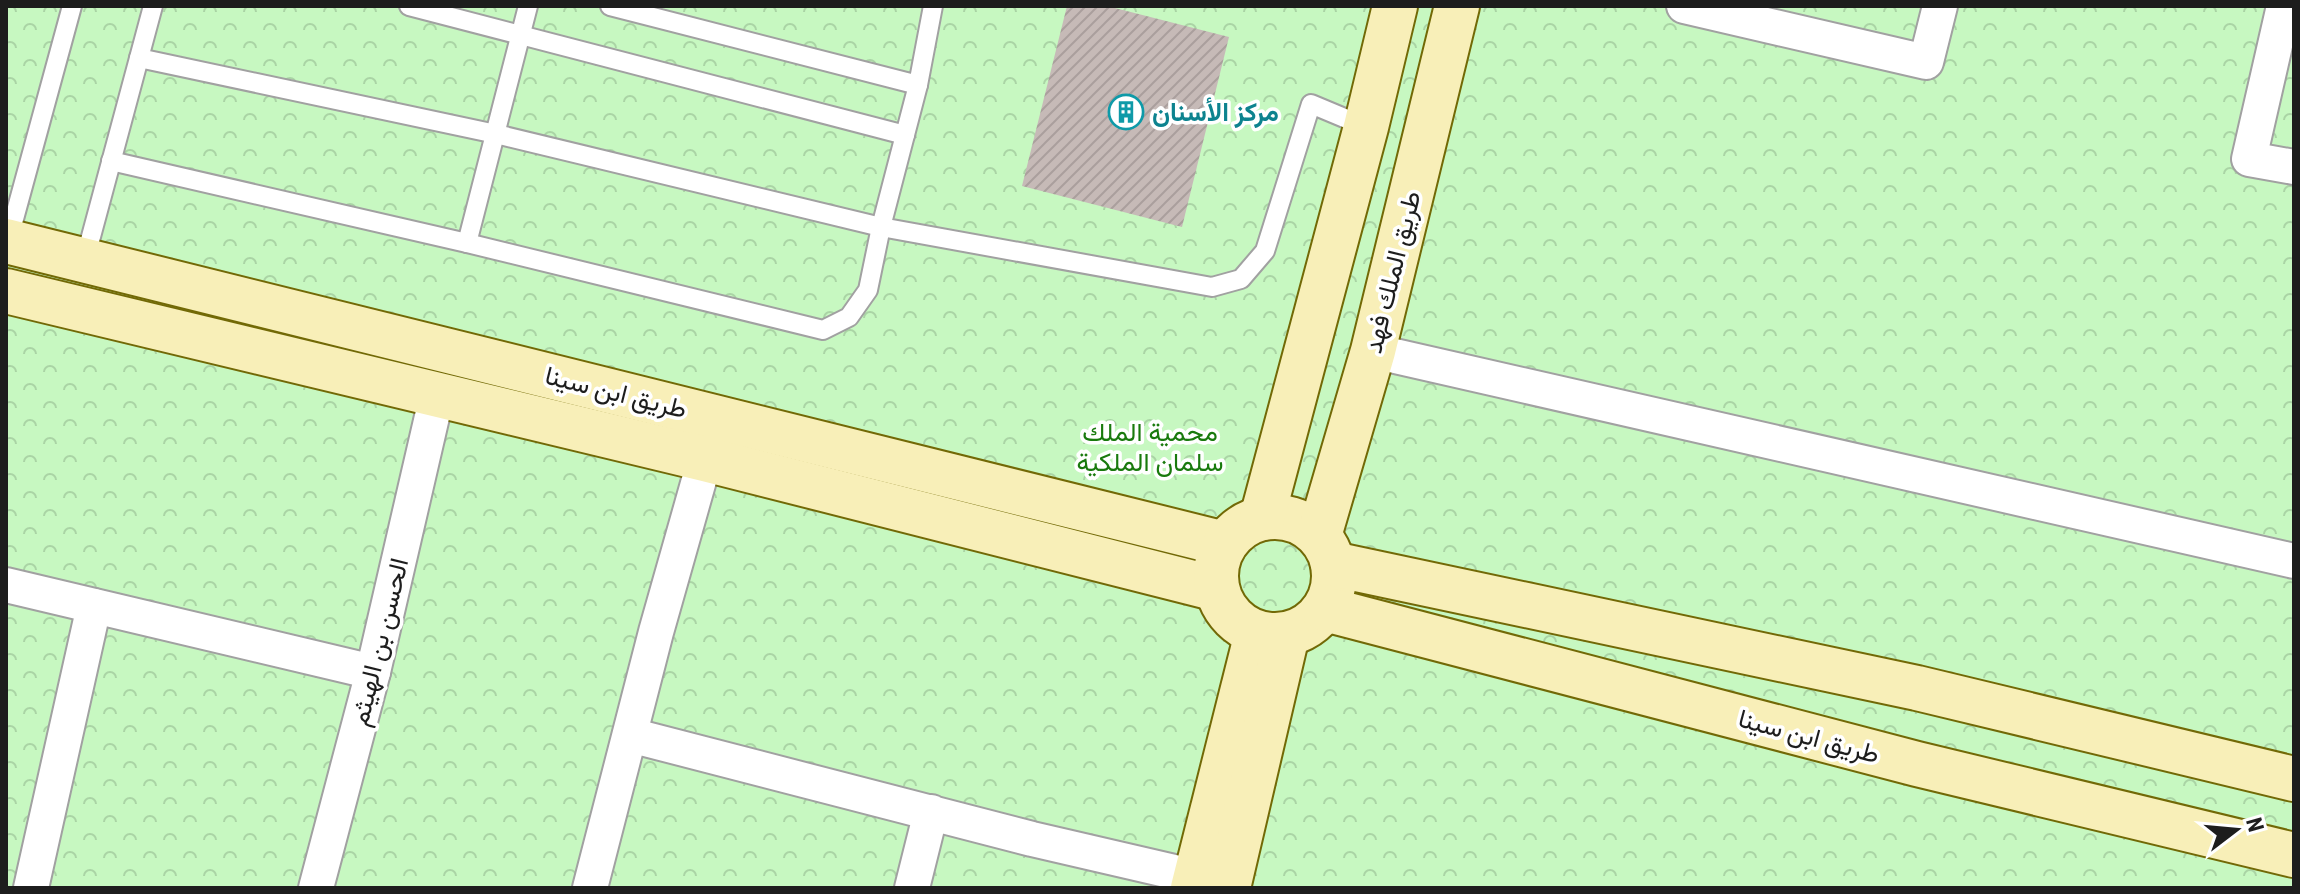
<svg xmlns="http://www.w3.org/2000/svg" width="2300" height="894" font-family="'Roboto Condensed',Vazirmatn,sans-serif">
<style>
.park{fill:url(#park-crowns)}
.building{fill:url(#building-hatch)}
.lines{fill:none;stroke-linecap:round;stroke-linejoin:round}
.lane-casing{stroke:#a1a1a1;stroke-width:22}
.street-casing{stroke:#a1a1a1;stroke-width:38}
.secondary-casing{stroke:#726906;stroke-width:48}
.lane{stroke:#fff;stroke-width:18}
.street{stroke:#fff;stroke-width:34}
.secondary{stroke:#f8efb8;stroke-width:44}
.labels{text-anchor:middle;stroke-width:7;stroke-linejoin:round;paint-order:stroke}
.culture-label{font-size:26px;font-weight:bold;fill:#0d838f;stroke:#fff;text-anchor:start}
.street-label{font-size:26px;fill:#1d1d1d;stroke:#fff}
.park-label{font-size:26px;fill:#197a0d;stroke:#fff}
</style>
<defs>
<pattern id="park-crowns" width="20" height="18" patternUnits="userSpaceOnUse" patternTransform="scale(2)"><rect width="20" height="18" fill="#c7f8c1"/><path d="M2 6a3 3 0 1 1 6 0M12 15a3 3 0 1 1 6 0" fill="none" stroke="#aad4a5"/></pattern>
<pattern id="building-hatch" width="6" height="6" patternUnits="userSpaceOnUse" patternTransform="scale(2)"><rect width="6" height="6" fill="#c6bab7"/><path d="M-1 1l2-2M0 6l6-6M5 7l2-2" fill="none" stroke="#aa9f9d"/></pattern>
</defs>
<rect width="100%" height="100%" fill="#eee9e3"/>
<rect class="park" x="6" y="6" width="2288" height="882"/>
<path class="building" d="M1067,6H1107L1229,37L1182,227L1022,186Z"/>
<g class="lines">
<g class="lane-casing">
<g id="lane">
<path d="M409,6L905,135"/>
<path d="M610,6L918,85L933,6"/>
<path d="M918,85L881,227L1212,287L1241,279L1265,251L1311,104L1366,127"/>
<path d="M111,161L467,243L823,330L849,317L868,290L881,227L496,134L139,58"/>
<path d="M8,241L72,6"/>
<path d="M467,243L528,6"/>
<path d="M85,259L153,6"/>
</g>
</g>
<g class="street-casing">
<g id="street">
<path d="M1684,6L1926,62L1940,6"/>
<path d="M2284,6L2249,159L2294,167"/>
<path d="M1373,351L2294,561"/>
<path d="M6,585L373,672"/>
<path d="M630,735L1032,839L1196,877"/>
<path d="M31,888L94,606"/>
<path d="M316,888L373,672L437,395"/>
<path d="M590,888L656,632L705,459"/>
<path d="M912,888L931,812"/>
</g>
</g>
<g class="secondary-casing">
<g id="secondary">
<path d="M6,241L1225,544"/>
<path d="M6,291L705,459L1217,589"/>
<circle cx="1275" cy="576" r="59"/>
<path d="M1262,518L1366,127L1395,6"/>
<path d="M1319,536L1373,351L1457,6"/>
<path d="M1333,564L1917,688L2294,779"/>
<path d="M1325,609L1917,764L2294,855"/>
<path d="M1193,888L1257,633"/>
<path d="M1228,888L1287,635"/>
</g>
</g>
<use href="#lane" class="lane"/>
<use href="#street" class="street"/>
<use href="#secondary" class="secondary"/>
</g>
<defs>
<g id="building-ring" transform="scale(1.8)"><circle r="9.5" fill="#fff" stroke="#0f9aa8" stroke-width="1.5"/><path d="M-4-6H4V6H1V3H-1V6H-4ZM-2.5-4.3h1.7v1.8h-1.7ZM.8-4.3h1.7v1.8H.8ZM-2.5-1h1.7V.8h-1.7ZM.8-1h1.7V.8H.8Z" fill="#0f9aa8"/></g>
</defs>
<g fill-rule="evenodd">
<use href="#building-ring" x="1126" y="112"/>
</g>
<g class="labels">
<g class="culture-label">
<text x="1152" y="121">مركز الأسنان</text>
</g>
<g class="street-label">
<text transform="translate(1392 272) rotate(-76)" y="9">طريق الملك فهد</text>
<text transform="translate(616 392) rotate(14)" y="9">طريق ابن سينا</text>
<text transform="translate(379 642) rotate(-76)" y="9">الحسن بن الهيثم</text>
<text transform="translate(1809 736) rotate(15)" y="9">طريق ابن سينا</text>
</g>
<g class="park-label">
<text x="1150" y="441">محمية الملك<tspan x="1150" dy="30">سلمان الملكية</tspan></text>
</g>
</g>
<rect width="2300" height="894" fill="none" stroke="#1d1d1d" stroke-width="16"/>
<g transform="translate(2236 830) rotate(74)" stroke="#ffffff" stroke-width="6" paint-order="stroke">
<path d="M0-6L14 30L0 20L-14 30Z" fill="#1d1d1d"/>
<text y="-12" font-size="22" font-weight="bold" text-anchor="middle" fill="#1d1d1d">N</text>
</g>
</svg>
